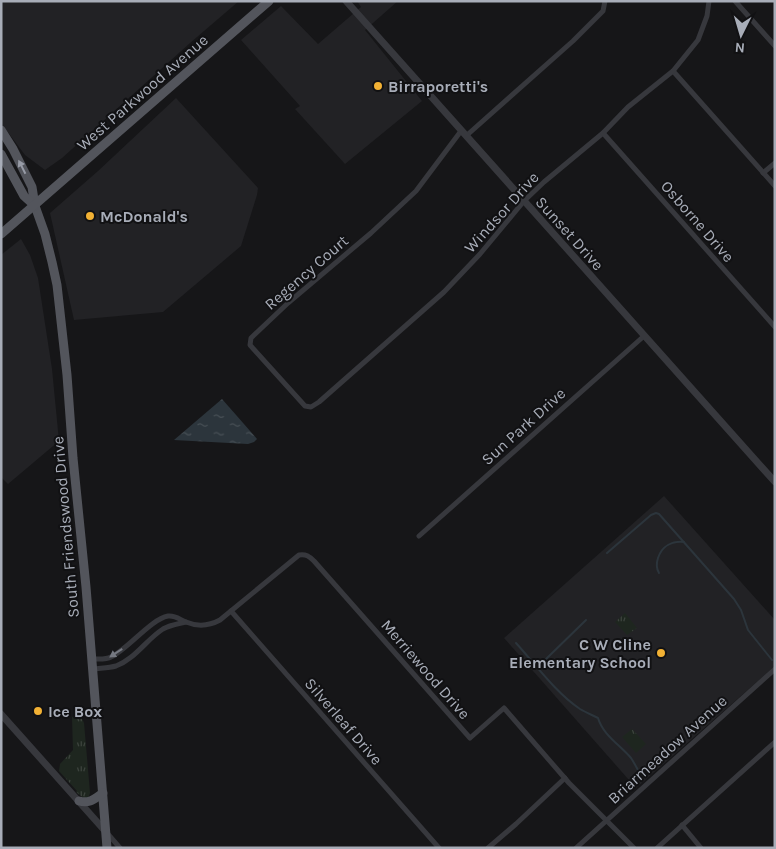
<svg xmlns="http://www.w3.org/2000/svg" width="776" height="849" font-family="Karla,sans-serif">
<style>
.built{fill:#222225}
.grass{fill:url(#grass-tufts)}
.water{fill:url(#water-ripples)}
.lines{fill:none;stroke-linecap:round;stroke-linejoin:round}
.stream{stroke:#2c353c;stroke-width:2}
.minor{stroke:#37383d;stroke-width:5}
.tertiary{stroke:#37383d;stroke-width:7}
.primary{stroke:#53555c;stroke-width:9}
.oneway{fill:#979ba6}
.oneway2{fill:#757881}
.poi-dot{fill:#f2b134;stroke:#111113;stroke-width:2}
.labels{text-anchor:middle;stroke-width:4;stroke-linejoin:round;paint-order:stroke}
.poi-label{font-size:16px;font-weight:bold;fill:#a8adb8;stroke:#111113;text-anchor:start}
.street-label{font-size:16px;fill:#a8adb8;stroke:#111113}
</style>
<defs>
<pattern id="grass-tufts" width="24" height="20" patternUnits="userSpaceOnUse" patternTransform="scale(1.25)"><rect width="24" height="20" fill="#1e261f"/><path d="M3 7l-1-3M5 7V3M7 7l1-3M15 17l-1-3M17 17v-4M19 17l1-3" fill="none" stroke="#3c433d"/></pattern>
<pattern id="water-ripples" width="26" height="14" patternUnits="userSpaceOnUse" patternTransform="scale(1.25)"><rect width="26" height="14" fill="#2c353c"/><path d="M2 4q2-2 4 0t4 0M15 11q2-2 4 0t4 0" fill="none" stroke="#485056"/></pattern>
</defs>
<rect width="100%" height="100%" fill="#161618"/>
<g class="built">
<path d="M1,1H239L190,43L62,158L45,170L25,155L1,123Z"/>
<path d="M357,1H398L365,30L422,101L345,164L295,109L300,106L241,40L281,6L318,44L361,7Z"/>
<path d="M176,98L258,188L257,195L241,246L163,312L74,320L50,213L98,171Z"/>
<path d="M21,239L30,255L38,278L52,369L59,441L8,484L1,477V255Z"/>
<path d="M664,496L775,620V666L636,788L504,638Z"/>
</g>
<g class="grass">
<path d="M625,613L637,628L627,635L615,622Z"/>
<path d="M75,716L81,717L84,723L90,793L89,796L87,799L82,797L76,792L77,791L59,771L60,764L73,750L72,717Z"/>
<path d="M632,729L646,744L636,753L622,737Z"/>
</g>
<path class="water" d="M222,399L257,439L254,442L248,444L174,440Z"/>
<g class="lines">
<g class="stream">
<path d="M607,553L651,515L656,513L659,514L734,599L741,610L748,630L772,660"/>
<path d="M659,573C656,568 656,564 658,558C662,546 672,541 684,542"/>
<path d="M516,643C535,664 556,693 580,709C585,712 592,715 598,718C603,735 620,745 631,758C635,764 638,770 641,776"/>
<path d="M545,660L586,620"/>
<path d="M539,669L543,663"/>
</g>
<g class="minor">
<path d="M735,1L775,46"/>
<path d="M673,71L775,186"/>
<path d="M461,131L416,191L371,233L288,303L251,338L250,345L305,406L311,407L319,402L444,292L480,254L524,201L544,182L603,133L628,107L673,71L698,40L707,16L709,1"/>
<path d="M603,133L775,327"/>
<path d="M466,136L573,41L603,11L605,1"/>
<path d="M763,173L775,163"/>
<path d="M419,536L644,336"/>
<path d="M231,611L439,848"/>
<path d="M92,659C98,659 106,660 111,657C128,649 151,619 168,616C176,615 180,620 186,622C198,627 209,626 220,620L299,555C306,554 309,556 314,561L470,738L504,708L569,783L634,848"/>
<path d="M93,669C100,668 109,668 116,666C135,659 147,639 163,629C170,625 178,624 186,622"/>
<path d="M682,825L701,848"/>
<path d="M107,833L120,848"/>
<path d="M488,848L516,824L565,778"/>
<path d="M576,848L775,669"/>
<path d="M657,848L775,742"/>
</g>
<g class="tertiary">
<path d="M346,1L775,482"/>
<path d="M1,714L106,832"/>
</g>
<g class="primary">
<path d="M1,130L13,149L32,187L35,206L45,234L52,262L57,285L67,375L73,458L86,587L107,848"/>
<path d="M1,154L24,196L35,206"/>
<path d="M1,234L269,1"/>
<path d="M79,801C90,804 94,799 103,793"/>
</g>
</g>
<defs><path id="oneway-solid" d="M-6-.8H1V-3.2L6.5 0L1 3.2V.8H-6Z" transform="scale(1.25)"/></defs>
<use class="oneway" href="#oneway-solid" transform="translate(22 167) rotate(-117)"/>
<use class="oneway2" href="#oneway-solid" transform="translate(116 653) rotate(147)"/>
<g class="poi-dot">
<circle cx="378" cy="86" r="5"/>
<circle cx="90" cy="216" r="5"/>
<circle cx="661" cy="653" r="5"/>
<circle cx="38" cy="711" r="5"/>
</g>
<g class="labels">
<g class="poi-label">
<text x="388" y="92">Birraporetti's</text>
<text x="100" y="222">McDonald's</text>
<text x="651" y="650" text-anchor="end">C W Cline<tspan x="651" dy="18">Elementary School</tspan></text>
<text x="48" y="717">Ice Box</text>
</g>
<g class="street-label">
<text transform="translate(142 92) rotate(-41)" y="6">West Parkwood Avenue</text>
<text transform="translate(501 212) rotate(-48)" y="6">Windsor Drive</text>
<text transform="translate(698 221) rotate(49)" y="6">Osborne Drive</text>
<text transform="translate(570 233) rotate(48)" y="6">Sunset Drive</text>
<text transform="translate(306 272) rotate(-41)" y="6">Regency Court</text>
<text transform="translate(523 426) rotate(-42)" y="6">Sun Park Drive</text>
<text transform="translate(65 527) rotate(-95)" y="6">South Friendswood Drive</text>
<text transform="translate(426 669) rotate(49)" y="6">Merriewood Drive</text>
<text transform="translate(344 721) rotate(49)" y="6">Silverleaf Drive</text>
<text transform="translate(667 749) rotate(-42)" y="6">Briarmeadow Avenue</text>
</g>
</g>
<rect width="776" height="849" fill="none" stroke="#a8adb8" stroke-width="5"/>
<g transform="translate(741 35) rotate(185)" stroke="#111113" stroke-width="4" paint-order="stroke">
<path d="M0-4L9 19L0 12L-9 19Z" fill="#a8adb8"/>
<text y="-8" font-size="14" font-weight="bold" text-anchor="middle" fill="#a8adb8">N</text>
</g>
</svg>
